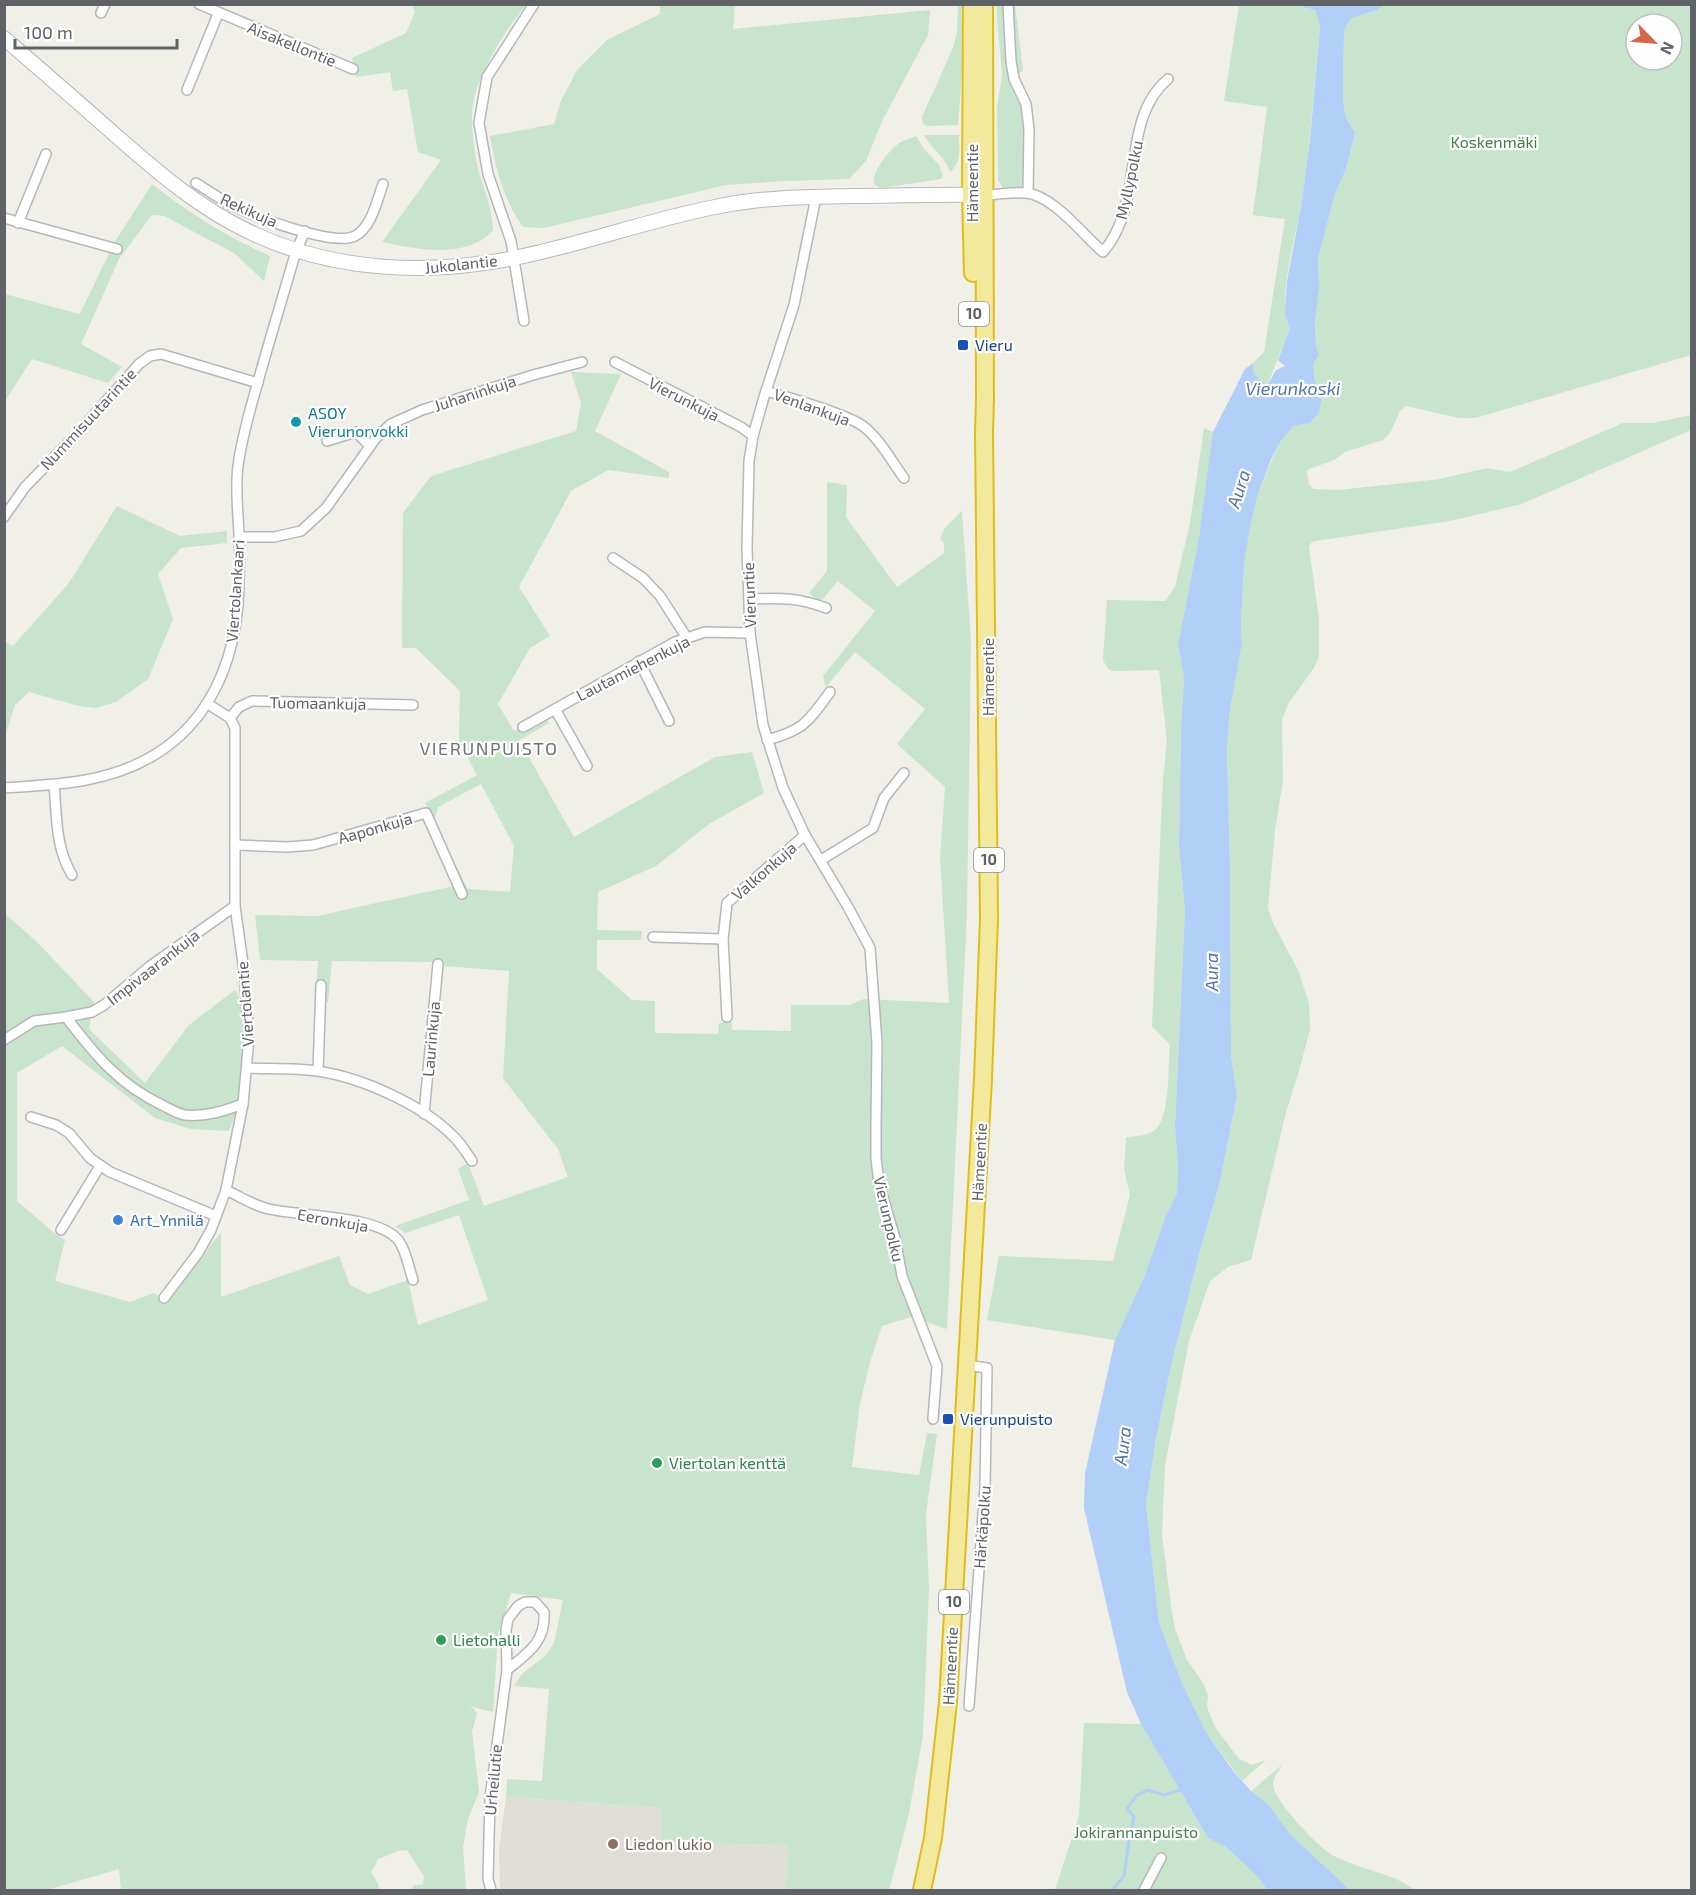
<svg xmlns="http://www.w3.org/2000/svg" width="1696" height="1895" font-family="'Exo 2',sans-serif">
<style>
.education{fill:#dfded6}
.green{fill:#c8e4cc;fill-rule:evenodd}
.water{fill:#b1cff7}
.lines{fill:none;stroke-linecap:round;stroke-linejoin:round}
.stream{stroke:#b1cff7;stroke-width:3}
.street-casing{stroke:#b5b7bb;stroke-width:12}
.secondary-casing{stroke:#b6b9be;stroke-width:16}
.highway-casing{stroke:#e0be18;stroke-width:20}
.street{stroke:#fff;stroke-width:9}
.secondary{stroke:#fff;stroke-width:14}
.highway{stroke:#f3e99c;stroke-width:16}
.transit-dot{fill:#1a4fb4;stroke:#fff;stroke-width:2}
.culture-dot{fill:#0f9aa8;stroke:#fff;stroke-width:2}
.shop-dot{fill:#3f7fe0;stroke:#fff;stroke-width:2}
.leisure-dot{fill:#2e9e5b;stroke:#fff;stroke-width:2}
.education-dot{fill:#8d6e63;stroke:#fff;stroke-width:2}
.labels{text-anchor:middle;stroke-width:4.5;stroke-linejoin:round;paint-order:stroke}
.shield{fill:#fff;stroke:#8f9195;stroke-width:1.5}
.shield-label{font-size:15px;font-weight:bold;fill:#5f6267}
.street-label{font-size:16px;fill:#5f6267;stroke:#fff}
.park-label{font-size:16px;fill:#3e7f4a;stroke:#fff}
.transit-label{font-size:16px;fill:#164399;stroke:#fff;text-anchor:start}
.culture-label{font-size:16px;fill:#0d838f;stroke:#fff;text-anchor:start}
.shop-label{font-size:16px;fill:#366cbe;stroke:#fff;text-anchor:start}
.leisure-label{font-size:16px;fill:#27864d;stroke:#fff;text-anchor:start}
.education-label{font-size:16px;fill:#785e54;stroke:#fff;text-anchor:start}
.water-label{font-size:18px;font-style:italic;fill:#5272b1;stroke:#fff}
.neighbourhood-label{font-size:18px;letter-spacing:1.5px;fill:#707378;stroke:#fff}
</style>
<rect width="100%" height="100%" fill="#f0efe8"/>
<path class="education" d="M506,1797L662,1808L663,1843L788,1845L786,1890H500L499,1850Z"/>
<g class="green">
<path d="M412,5H526C504,32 484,64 474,98C470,115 473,137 475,154C479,180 492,202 493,230C468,260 415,249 382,242L441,160L418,152L407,89L393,91L390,72L356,77L352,58L406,33L415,12Z"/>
<path d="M660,5H735L733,29L930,10L928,35L882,121L866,161L849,179L785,181L726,185L544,228L523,227C503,199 496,169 490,136L554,124L561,101L577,70L607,40L660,14Z"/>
<path d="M958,5H967L958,125L927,126L923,124L922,117L953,48L957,32Z"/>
<path d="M996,5H1015L1023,70L1014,79L1029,129L1028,193H1006L998,180L997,108L1002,74Z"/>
<path d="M1239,5H1303V7L1315,10L1320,28C1314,87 1310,147 1301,206C1295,244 1277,291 1290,328L1267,386L1254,374L1253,363L1264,352L1285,219L1253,215L1267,107L1224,101Z"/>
<path d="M1385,5H1691V355L1475,418H1459L1406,406L1400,411L1390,433L1383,440L1345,452L1334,460L1309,469L1307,472L1309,485L1314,489L1339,490L1440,479L1487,468L1510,472L1623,423H1653L1691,415V430L1522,504L1450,521L1315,541L1311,543L1309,547L1319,619V656L1314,668L1288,704L1282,720L1283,780L1275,830L1268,908L1273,923L1299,972L1309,1004L1310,1029L1299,1071L1286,1112L1251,1260L1228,1267L1210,1281L1189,1341L1165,1465L1162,1535L1171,1606L1175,1629L1187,1660L1203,1683L1208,1696L1207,1705L1209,1713L1215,1727L1239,1759L1252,1765L1266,1760L1242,1781L1206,1732L1182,1683L1159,1623L1146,1504L1156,1439L1171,1366L1198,1258L1220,1182L1237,1097L1231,1056L1230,868L1227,748L1230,710L1242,643L1241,625L1244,562L1251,523L1257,497L1272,459L1281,441L1293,426L1309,423L1321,394L1315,381L1313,364L1316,347L1315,322L1319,289L1318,259L1335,194L1346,169L1355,133L1346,118L1343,101L1344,31L1351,18L1377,10ZM1636,24H1672V60H1636Z"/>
<path d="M924,135H959C959,148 962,163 950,172C945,156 931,149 924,135Z"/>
<path d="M916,136L924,149L939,165L943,176L941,179L882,188L874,185C871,172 888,152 898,144C903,140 910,139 916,136Z"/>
<path d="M152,184C191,214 225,236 270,256L264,281L234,253L164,216L152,215L119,259L81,344L122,367L108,383L32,359L5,401V294L80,314L114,243Z"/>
<path d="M571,372L621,374L595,431L669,472V478L608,470L571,491L519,587L550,636L530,648L498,704L514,731L544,714L549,723L519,740L574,837L715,757L752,752L764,793L709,824L656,866L598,892L597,930L642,931L641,940H597V969L632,1000L655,1001V1033L718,1034L719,1023L732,1022V1030L791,1031V1005H849L864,999L949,1003L940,858L945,787L897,744L925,709L855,652L826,687L823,676L875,611L838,581L820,602L809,593L827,571V482L847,485L846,517L897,587L944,553V544L940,539L945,528L962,511L971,642L967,913L947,1329L911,1317L882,1326L870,1362L860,1403L852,1467L919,1475L927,1433L937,1434L926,1514L929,1590L923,1736L908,1818L889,1890H786L788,1845L662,1843L661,1808L506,1797L507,1779L542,1781L549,1689L514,1686L522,1674L546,1655L554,1643L563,1600L511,1593L498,1635L493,1712L469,1706L474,1709L477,1714L472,1731L479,1792L468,1819L463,1847L466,1890H411L413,1886L423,1884L424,1876L407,1850L398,1851L378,1859L371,1872L378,1884L379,1890H121L119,1869L47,1890H5L4,913L37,942L94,1002L89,1029L145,1083L189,1025L235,990L241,1001L242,1058L236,1113L229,1131L191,1129L155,1118L62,1046L17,1073V1201L53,1232L65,1240L55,1281L130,1302L154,1293L168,1302L221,1232V1297L339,1256L350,1285L368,1294L408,1280L418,1325L488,1300L459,1215L405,1233L395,1226L469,1200L458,1169L468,1163L484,1206L568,1177L558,1149L503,1078L509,971L443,966L440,993L430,995L433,962L332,961L328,1002L315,1001L318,961L260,960L255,915L317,916L454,886L448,873L457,868L468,889L510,892L514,846L481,784L438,807L435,818L425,803L477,775L459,741L460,691L416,648H402L403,513L431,476L576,431L581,403Z"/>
<path d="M1204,428L1213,432L1212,447L1199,537L1178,645L1184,678L1181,728L1179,847L1185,911L1175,1126L1178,1167L1177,1193L1166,1215L1145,1275L1115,1340L987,1320L999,1256L1113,1261L1130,1195L1124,1169L1126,1137C1137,1136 1150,1136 1157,1128C1170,1113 1168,1066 1170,1045L1152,1026L1163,778L1167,741L1159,670L1113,671L1108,669L1103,660L1107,600L1165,601L1175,587L1190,523Z"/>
<path d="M117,506L180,536L227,531V543L181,548L158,574L173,619L148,679L116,702L96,708L79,706L29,692L15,705L5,736V642L13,646L69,583Z"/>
<path d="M1084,1723L1141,1724L1208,1838L1226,1847L1257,1876L1267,1890H1055L1079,1816Z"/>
<path d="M1282,1765C1278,1772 1272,1779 1273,1786C1275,1802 1320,1849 1334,1856C1360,1870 1391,1872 1415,1890H1350L1290,1834L1268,1804L1251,1791Z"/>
</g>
<path class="water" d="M1303,5H1385L1377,10L1351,18L1344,31L1343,101L1346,118L1355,133L1346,169L1335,194L1318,259L1319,289L1315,322L1316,347L1319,355L1313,364L1315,381L1322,394L1319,413L1309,423L1293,426L1281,441L1271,459L1257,497L1251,523L1244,563L1241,625L1242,643L1230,710L1227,748L1230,868L1231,1056L1237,1096L1220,1182L1198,1258L1171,1366L1156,1439L1146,1504L1159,1623L1182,1683L1206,1732L1234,1772L1251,1791L1268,1804L1290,1834L1350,1890H1267L1257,1876L1226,1847L1208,1838L1141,1724L1127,1692L1084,1508L1085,1473L1115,1340L1145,1275L1166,1215L1177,1193L1178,1167L1175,1126L1185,911L1179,847L1181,728L1184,678L1178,645L1199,537L1213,432L1245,369L1253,363L1254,374L1267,386L1276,370L1285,366L1278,360L1290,328L1285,315L1287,281L1301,207L1310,139L1320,28L1315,10L1303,7Z"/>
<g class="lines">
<path class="stream" d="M1112,1890L1124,1876L1129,1840L1134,1817L1127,1809L1136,1796L1148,1790L1164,1795L1184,1789"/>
<g class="street-casing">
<g id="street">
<path d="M199,4L353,69"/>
<path d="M1008,4L1011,61L1014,79L1026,104L1029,129L1028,193"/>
<path d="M101,13L105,4"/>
<path d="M187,90L218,14"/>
<path d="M196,183C207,190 219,198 231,205C253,216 334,247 355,236C372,227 377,200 383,184"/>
<path d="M983,196C997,194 1012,192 1026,193C1054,196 1082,234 1103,252C1146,203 1119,120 1168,79"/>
<path d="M816,197L794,305L764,397L753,436L749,461L747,548L750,633L763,725L783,788L805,835L848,907L870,948L877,1043L876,1123V1158L879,1184L895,1238L902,1276L937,1366L933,1419"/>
<path d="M4,218L117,249"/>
<path d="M18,223L46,154"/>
<path d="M524,321L511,241L488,174L479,123L487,77L534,4"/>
<path d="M615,362L741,427L753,436"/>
<path d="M766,391C788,397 846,414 863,426C880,439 892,462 904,478"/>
<path d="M327,441L356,432L370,446"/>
<path d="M4,517L25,487L77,434L139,364L150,356L161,354L258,383"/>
<path d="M239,537H274L301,531L326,508L376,438L391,424L422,410L533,375L582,362"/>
<path d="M613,558L643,578L660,596L687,638"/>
<path d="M750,599C781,598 797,597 826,608"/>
<path d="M639,661L669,721"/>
<path d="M555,709L587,766"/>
<path d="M230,718L239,707L252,701L413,705"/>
<path d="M523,727L675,642L705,632L750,633"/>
<path d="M767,740C804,730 808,722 830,692"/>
<path d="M54,785C57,816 55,847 72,875"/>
<path d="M4,788C32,786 59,785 86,780C188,761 235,688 239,589C239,571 240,552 239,534C238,512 235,488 238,466C242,435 251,407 259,378C271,335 284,293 296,251L305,231"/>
<path d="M235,845L287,847L313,845L426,813L462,894"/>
<path d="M821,860L873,828L884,798L904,773"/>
<path d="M653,937L723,939"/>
<path d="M66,1017L92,1012L104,1005L149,967L235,906"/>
<path d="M727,1017L723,939L727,903L805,835"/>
<path d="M4,1040L34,1021L66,1017C95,1055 119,1085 164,1106C170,1109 178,1114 185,1115C206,1117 224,1111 243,1104"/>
<path d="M248,1068C271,1069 294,1068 317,1071C360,1077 421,1104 452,1135C460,1142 466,1152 472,1161"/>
<path d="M318,1071L321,985"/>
<path d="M424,1114L438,964"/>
<path d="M31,1117L56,1125L69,1133L90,1158L110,1172L216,1216"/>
<path d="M226,1190C239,1196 251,1204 265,1208C297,1217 378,1214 399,1241C406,1251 409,1268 413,1280"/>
<path d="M61,1230L100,1166"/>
<path d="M164,1298L198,1253L211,1230L226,1190L243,1104L249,1038L244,971L235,906V728L230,718L208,704"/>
<path d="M966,1365L987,1368L985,1487L969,1706"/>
<path d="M491,1890L488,1879L490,1798L507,1670L506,1630L508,1619L518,1606L525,1602H535L544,1612C546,1642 528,1653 507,1670"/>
<path d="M1144,1890L1161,1858"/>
</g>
</g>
<g class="secondary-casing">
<path id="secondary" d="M4,38C41,70 77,101 113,133C156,171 201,210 254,234C336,272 428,275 514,258C584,244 651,219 720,206C764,197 808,197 853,196C895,196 937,194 980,195"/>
</g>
<g class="highway-casing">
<g id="highway">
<path d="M972,4L971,195L973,273"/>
<path d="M922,1890L933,1838L948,1702L983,1079L989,918L984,432L985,398L984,4"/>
</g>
</g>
<use href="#street" class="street"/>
<use href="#secondary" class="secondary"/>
<use href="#highway" class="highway"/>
</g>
<g class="transit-dot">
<rect x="957" y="339" width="12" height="12" rx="3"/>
<rect x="942" y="1413" width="12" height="12" rx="3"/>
</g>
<circle class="culture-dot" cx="296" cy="422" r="6"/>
<circle class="shop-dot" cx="118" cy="1220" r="6"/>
<g class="leisure-dot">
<circle cx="657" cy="1463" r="6"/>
<circle cx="441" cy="1640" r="6"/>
</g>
<circle class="education-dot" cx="613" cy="1844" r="6"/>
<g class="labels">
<g class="shield">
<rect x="959" y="302" width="30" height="24" rx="4.5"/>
<rect x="974" y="848" width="30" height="24" rx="4.5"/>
<rect x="939" y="1590" width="30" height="24" rx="4.5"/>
</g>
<g class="shield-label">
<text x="974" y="319">10</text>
<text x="989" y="865">10</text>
<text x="954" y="1607">10</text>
</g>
<g class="street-label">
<text transform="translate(292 44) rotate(22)" y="6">Aisakellontie</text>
<text transform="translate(1129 180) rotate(-78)" y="6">Myllypolku</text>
<text transform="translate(972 183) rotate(-90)" y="6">Hämeentie</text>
<text transform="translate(249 210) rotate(24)" y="6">Rekikuja</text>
<text transform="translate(461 264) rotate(-6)" y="6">Jukolantie</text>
<text transform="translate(475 393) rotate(-18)" y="6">Juhaninkuja</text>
<text transform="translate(684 399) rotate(27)" y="6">Vierunkuja</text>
<text transform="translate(812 407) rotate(20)" y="6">Venlankuja</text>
<text transform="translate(88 419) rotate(-47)" y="6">Nummisuutarintie</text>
<text transform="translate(235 591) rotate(-86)" y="6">Viertolankaari</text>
<text transform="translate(749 595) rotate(-92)" y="6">Vieruntie</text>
<text transform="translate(633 668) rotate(-27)" y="6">Lautamiehenkuja</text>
<text transform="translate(988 677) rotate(-90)" y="6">Hämeentie</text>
<text transform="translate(318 703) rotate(1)" y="6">Tuomaankuja</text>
<text transform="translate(375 828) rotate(-16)" y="6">Aaponkuja</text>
<text transform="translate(764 871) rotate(-41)" y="6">Valkonkuja</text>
<text transform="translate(153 967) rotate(-38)" y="6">Impivaarankuja</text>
<text transform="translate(245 1004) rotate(-94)" y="6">Viertolantie</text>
<text transform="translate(431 1039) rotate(-85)" y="6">Laurinkuja</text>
<text transform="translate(979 1162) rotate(-87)" y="6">Hämeentie</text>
<text transform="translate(889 1219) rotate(77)" y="6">Vierunpolku</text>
<text transform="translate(333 1220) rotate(10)" y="6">Eeronkuja</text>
<text transform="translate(982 1527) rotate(-86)" y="6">Härkäpolku</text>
<text transform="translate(950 1666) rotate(-87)" y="6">Hämeentie</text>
<text transform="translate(493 1780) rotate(-85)" y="6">Urheilutie</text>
</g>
<g class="park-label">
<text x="1494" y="148">Koskenmäki</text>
<text x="1136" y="1838">Jokirannanpuisto</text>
</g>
<g class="transit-label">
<text x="975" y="351">Vieru</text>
<text x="960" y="1425">Vierunpuisto</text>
</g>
<g class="culture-label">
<text x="308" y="419">ASOY<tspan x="308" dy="18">Vierunorvokki</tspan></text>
</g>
<g class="shop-label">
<text x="130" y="1226">Art_Ynnilä</text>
</g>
<g class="leisure-label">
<text x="669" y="1469">Viertolan kenttä</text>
<text x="453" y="1646">Lietohalli</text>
</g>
<g class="education-label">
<text x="625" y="1850">Liedon lukio</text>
</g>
<g class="water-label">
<text x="1293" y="395">Vierunkoski</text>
<text transform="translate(1239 489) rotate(-72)" y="6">Aura</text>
<text transform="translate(1212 972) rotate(-90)" y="6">Aura</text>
<text transform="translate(1123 1446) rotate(-83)" y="6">Aura</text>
</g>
<g class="neighbourhood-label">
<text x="489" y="755">VIERUNPUISTO</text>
</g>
</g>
<rect width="1696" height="1895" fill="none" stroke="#5f6267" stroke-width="12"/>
<g transform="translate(1654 42) rotate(115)"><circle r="28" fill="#ffffff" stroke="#bfc0c2" stroke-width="1.5"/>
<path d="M0-4.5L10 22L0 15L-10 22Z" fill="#d96645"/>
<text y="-9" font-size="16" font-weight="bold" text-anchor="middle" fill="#5f6267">N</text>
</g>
<path d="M15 39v9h162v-9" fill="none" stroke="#5f6267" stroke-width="3"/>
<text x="24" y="39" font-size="18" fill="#5f6267" stroke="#ffffff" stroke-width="4.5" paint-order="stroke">100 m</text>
</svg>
